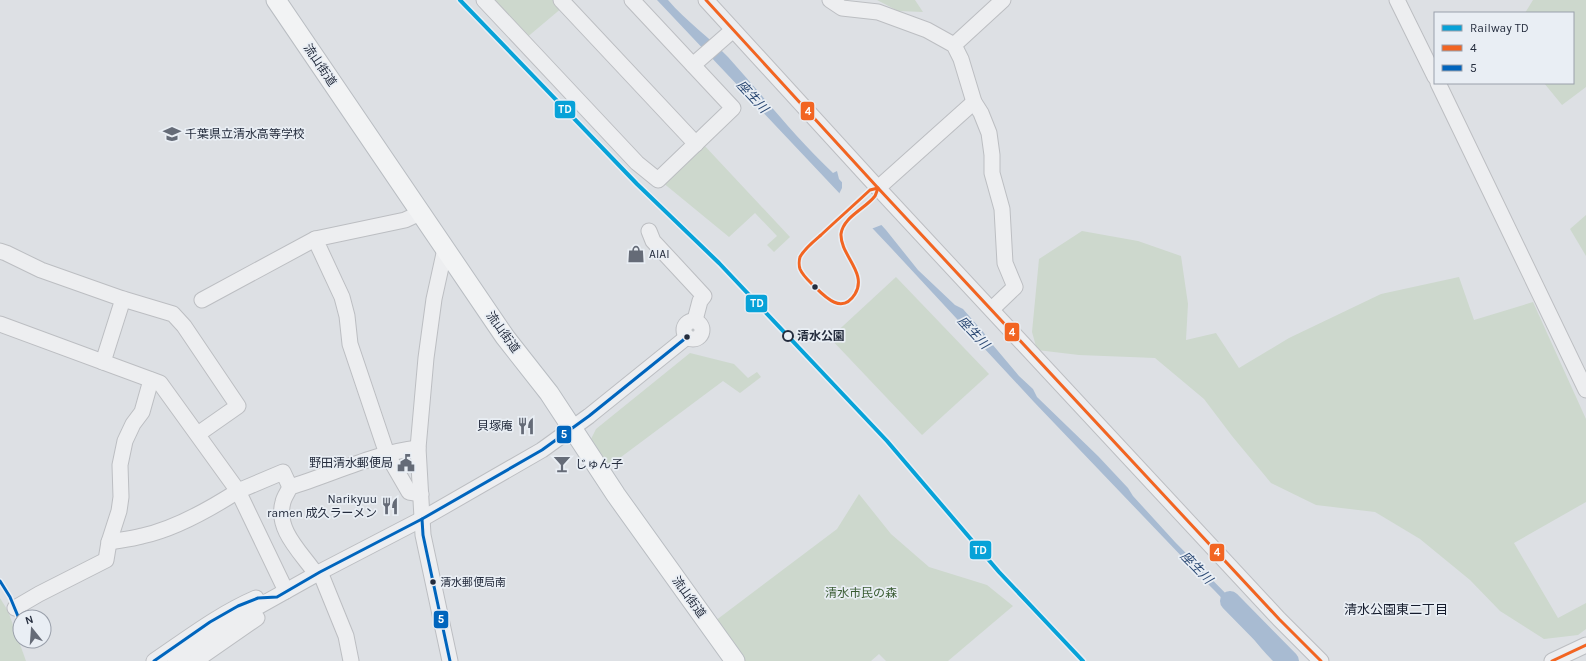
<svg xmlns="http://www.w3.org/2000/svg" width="1586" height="661" font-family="Karla,'Noto Sans JP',sans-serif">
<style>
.green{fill:#cdd8cd}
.water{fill:#a8bbd2}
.pier{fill:#dde0e4}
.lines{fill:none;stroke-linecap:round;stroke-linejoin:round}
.river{stroke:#a8bbd2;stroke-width:20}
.minor-casing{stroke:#bcbec2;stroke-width:17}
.major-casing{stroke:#b9bdc2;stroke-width:21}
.minor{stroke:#edeef0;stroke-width:15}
.major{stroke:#f2f3f4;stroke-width:19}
.bus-1-casing{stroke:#e9eef4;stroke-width:6}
.bus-2-casing{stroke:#e9eef4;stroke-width:6}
.bus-1{stroke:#f26522;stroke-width:3}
.bus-2{stroke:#0065bd;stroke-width:3}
.rail-1-casing{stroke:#e9eef4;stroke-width:7}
.rail-1{stroke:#07a2d8;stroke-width:4}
.bus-dot{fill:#242c3d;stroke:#e9eef4;stroke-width:1.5}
.stop-dot{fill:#e9eef4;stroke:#242c3d;stroke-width:2}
.labels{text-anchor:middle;stroke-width:3.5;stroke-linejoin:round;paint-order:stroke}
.bus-label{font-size:11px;fill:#242c3d;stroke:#e9eef4;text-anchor:start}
.street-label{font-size:12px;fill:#242c3d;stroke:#e9eef4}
.poi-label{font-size:12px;fill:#242c3d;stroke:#e9eef4;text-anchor:start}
.stop-label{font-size:12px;font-weight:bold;fill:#242c3d;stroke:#e9eef4;text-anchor:start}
.park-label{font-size:12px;fill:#375a30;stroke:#e9eef4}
.water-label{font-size:13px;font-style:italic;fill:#2b4974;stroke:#e9eef4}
.neighbourhood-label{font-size:13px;fill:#161d2e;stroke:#e9eef4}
.line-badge{stroke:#e9eef4;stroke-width:1.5}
.badge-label{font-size:11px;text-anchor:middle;font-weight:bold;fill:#fff}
</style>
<rect width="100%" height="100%" fill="#dde0e4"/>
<g class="green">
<path d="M491,0H556L563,7L525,39Z"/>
<path d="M877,0H915L923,12L898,11Z"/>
<path d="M1533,0H1586V87L1562,105L1544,83H1573V13H1525Z"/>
<path d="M703,144L790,237L774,252L767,245L777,236L755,213L729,237L662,182Z"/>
<path d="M1586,215V256L1570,229Z"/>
<path d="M1082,231L1138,241L1181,256L1188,304L1186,340L1216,333L1239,368L1289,338L1381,294L1459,277L1474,320L1533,302L1586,419V502L1514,543L1558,618L1586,603V629L1578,635L1544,639L1500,611L1470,580L1420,539L1375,512L1316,505L1271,483L1232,436L1204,399L1155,358L1079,355L1037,350L1032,332L1039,259Z"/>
<path d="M896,277L989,374L922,435L830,338Z"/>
<path d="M690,353L734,364L748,378L757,372L761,377L740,393L723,381L609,466L591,439L596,429Z"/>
<path d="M859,494L891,534L929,567L987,585L1013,606L948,661H886L879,654L871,661H744L715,621L837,529Z"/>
<path d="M0,598L8,611L26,661H0Z"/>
</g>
<path class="water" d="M657,0H668C686,21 709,37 728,57C763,96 795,137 833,173L837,171L839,179L886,230L918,270L955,305L963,309L984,333L987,338L1019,376L1033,389L1037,397L1098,456L1128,488L1133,496L1175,542L1237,605L1257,631L1284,661H1273C1257,645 1245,627 1232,610C1225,601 1217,593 1209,585L1034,402L892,249Z"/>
<path class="pier" d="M842,180L882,223L884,224L871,229L838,196L842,188Z"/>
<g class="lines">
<path class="river" d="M1230,601L1289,661"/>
<g class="minor-casing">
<g id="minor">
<path d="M484,0L637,163L658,180L733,108L632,0"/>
<path d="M561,0L696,144"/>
<path d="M706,0L878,188L1279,619L1321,661"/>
<path d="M830,0L842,8L878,12L927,30L954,45L961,59L974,102L981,113L989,133L992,155V173L1002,209L1005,263L1015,287L992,309"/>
<path d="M1397,0L1435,77"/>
<path d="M954,45L1003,0"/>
<path d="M693,65L733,30"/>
<path d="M1438,83L1586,390"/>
<path d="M878,188L974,102"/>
<path d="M420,213L405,220L315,239L342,297L347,316L350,344L387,454L409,492L421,494"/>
<path d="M649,231L653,241L704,296L700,301L695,320"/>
<path d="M445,249L434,299L426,358L418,448L423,535L450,661"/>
<path d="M0,251L6,253L41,270L123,299L173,314L184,326L238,406L198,434"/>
<path d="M202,300L315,239"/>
<circle cx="693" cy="330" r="9"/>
<path d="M0,324L160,383L238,491L286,591"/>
<path d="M103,362L123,299"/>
<path d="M238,491L283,472L290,487"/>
<path d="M109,542C120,540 131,539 142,536C175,529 210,509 238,491"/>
<path d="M320,572L346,636L351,661"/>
<path d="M316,574C302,553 275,530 283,502C284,497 288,492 290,487C333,474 374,453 418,448"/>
<path d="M15,608L39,594L106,560L109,542L119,511L121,497L120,465L125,441L133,424L142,412L151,380"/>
<path d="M154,661C188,638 219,614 256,598"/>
<path d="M175,661L245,614L320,572L422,519L542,450L589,416L687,337"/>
<path d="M195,661L257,618"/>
<path d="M1552,661L1586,645"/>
</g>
</g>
<g class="major-casing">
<path id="major" d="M276,0L505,337L549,393L616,495L735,661"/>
</g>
<use href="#minor" class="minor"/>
<use href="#major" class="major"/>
<g class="bus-1-casing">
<g id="bus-1">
<path d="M706,0L878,188L1279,619L1321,661"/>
<path d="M878,188C877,191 876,194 875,196C865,209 843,217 841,234C840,255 868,273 855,294C842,315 825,297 814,286C809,281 803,276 800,269C799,266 799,260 800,257C804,249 814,241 821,235C837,220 854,205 870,190Z"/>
<path d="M1552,661L1586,645"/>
</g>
</g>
<g class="bus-2-casing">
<g id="bus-2">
<path d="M422,519L423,535L450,661"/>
<path d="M0,581L10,597L20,621"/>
<path d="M154,661L210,622L238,606L258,598L277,597L320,572L422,519L542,450L589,416L687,337"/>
</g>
</g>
<use href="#bus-1" class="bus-1"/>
<use href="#bus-2" class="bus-2"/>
<g class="rail-1-casing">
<path id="rail-1" d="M460,0L637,184L719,263L887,441L999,572L1083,661"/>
</g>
<use href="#rail-1" class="rail-1"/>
</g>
<defs>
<g id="school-bare" transform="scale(1.38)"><path d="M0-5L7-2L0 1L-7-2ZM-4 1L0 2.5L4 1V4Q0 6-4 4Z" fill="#656b77" stroke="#e9eef4" stroke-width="2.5" paint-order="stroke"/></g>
<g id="shop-bare" transform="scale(1.38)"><path d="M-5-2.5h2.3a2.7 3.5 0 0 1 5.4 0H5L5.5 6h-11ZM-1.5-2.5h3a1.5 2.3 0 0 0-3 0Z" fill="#656b77" stroke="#e9eef4" stroke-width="2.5" paint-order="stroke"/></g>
<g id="restaurant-bare" transform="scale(1.38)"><path d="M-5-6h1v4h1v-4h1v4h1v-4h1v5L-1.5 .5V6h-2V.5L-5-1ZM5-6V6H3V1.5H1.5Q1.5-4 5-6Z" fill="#656b77" stroke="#e9eef4" stroke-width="2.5" paint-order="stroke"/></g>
<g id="civic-bare" transform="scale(1.38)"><path d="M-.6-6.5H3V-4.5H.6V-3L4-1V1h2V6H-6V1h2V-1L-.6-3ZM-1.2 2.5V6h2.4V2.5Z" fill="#656b77" stroke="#e9eef4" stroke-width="2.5" paint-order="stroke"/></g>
<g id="bar-bare" transform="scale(1.38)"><path d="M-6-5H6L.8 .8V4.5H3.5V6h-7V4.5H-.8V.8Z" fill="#656b77" stroke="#e9eef4" stroke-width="2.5" paint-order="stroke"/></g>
</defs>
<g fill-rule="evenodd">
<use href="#school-bare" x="172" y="134"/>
<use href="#shop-bare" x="636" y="254"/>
<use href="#restaurant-bare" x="526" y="426"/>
<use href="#civic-bare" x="406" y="463"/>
<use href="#bar-bare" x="562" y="464"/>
<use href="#restaurant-bare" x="390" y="506"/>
</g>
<g class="bus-dot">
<circle cx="815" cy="287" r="3.5"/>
<circle cx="687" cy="337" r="3.5"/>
<circle cx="433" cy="582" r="3.5"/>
</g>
<circle class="stop-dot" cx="788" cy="336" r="5"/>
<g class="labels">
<g class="bus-label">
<text x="440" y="586">清水郵便局南</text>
</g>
<g class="street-label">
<text transform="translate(320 65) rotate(56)" y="4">流山街道</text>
<text transform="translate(503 332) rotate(54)" y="4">流山街道</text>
<text transform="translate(689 597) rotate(54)" y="4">流山街道</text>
</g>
<g class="poi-label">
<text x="185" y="138">千葉県立清水高等学校</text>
<text x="649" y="258">AIAI</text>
<text x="513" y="430" text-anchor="end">貝塚庵</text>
<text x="393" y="467" text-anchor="end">野田清水郵便局</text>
<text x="575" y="468">じゅん子</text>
<text x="377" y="503" text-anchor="end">Narikyuu<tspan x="377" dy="14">ramen 成久ラーメン</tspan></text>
</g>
<g class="stop-label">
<text x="797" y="340">清水公園</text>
</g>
<g class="park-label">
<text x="861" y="597">清水市民の森</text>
</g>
<g class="water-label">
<text transform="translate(753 96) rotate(47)" y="5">座生川</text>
<text transform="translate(974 332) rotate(47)" y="5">座生川</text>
<text transform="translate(1197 567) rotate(46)" y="5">座生川</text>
</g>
<g class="neighbourhood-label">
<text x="1396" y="614">清水公園東二丁目</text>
</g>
</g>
<g class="line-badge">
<rect x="554" y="100" width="22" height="19" rx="4" fill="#07a2d8"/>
<rect x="800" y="101" width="15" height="20" rx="4" fill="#f26522"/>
<rect x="745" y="294" width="23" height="19" rx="4" fill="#07a2d8"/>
<rect x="1004" y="322" width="16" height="20" rx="4" fill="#f26522"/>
<rect x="556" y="425" width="16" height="19" rx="4" fill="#0065bd"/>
<rect x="969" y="540" width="23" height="20" rx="4" fill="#07a2d8"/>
<rect x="1209" y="543" width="16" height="19" rx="4" fill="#f26522"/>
<rect x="433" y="610" width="16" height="19" rx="4" fill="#0065bd"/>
</g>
<g class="badge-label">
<text x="565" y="113">TD</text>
<text x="808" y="115">4</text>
<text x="757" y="307">TD</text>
<text x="1012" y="336">4</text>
<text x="564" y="438">5</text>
<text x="980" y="554">TD</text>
<text x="1217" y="556">4</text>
<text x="441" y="623">5</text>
</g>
<rect x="1434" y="12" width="140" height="72" fill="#e9eef4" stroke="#9aa0ab"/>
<rect x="1442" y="25" width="20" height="6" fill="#07a2d8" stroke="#9aa0ab"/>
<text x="1470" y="32" font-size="12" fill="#242c3d">Railway TD</text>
<rect x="1442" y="45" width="20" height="6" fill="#f26522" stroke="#9aa0ab"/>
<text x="1470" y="52" font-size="12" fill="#242c3d">4</text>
<rect x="1442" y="65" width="20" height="6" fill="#0065bd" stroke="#9aa0ab"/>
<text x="1470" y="72" font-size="12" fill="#242c3d">5</text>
<g transform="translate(32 629) rotate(343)"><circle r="19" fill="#e9eef4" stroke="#9aa0ab"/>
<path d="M0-3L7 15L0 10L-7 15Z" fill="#656b77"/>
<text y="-6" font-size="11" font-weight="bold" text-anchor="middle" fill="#242c3d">N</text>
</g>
</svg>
